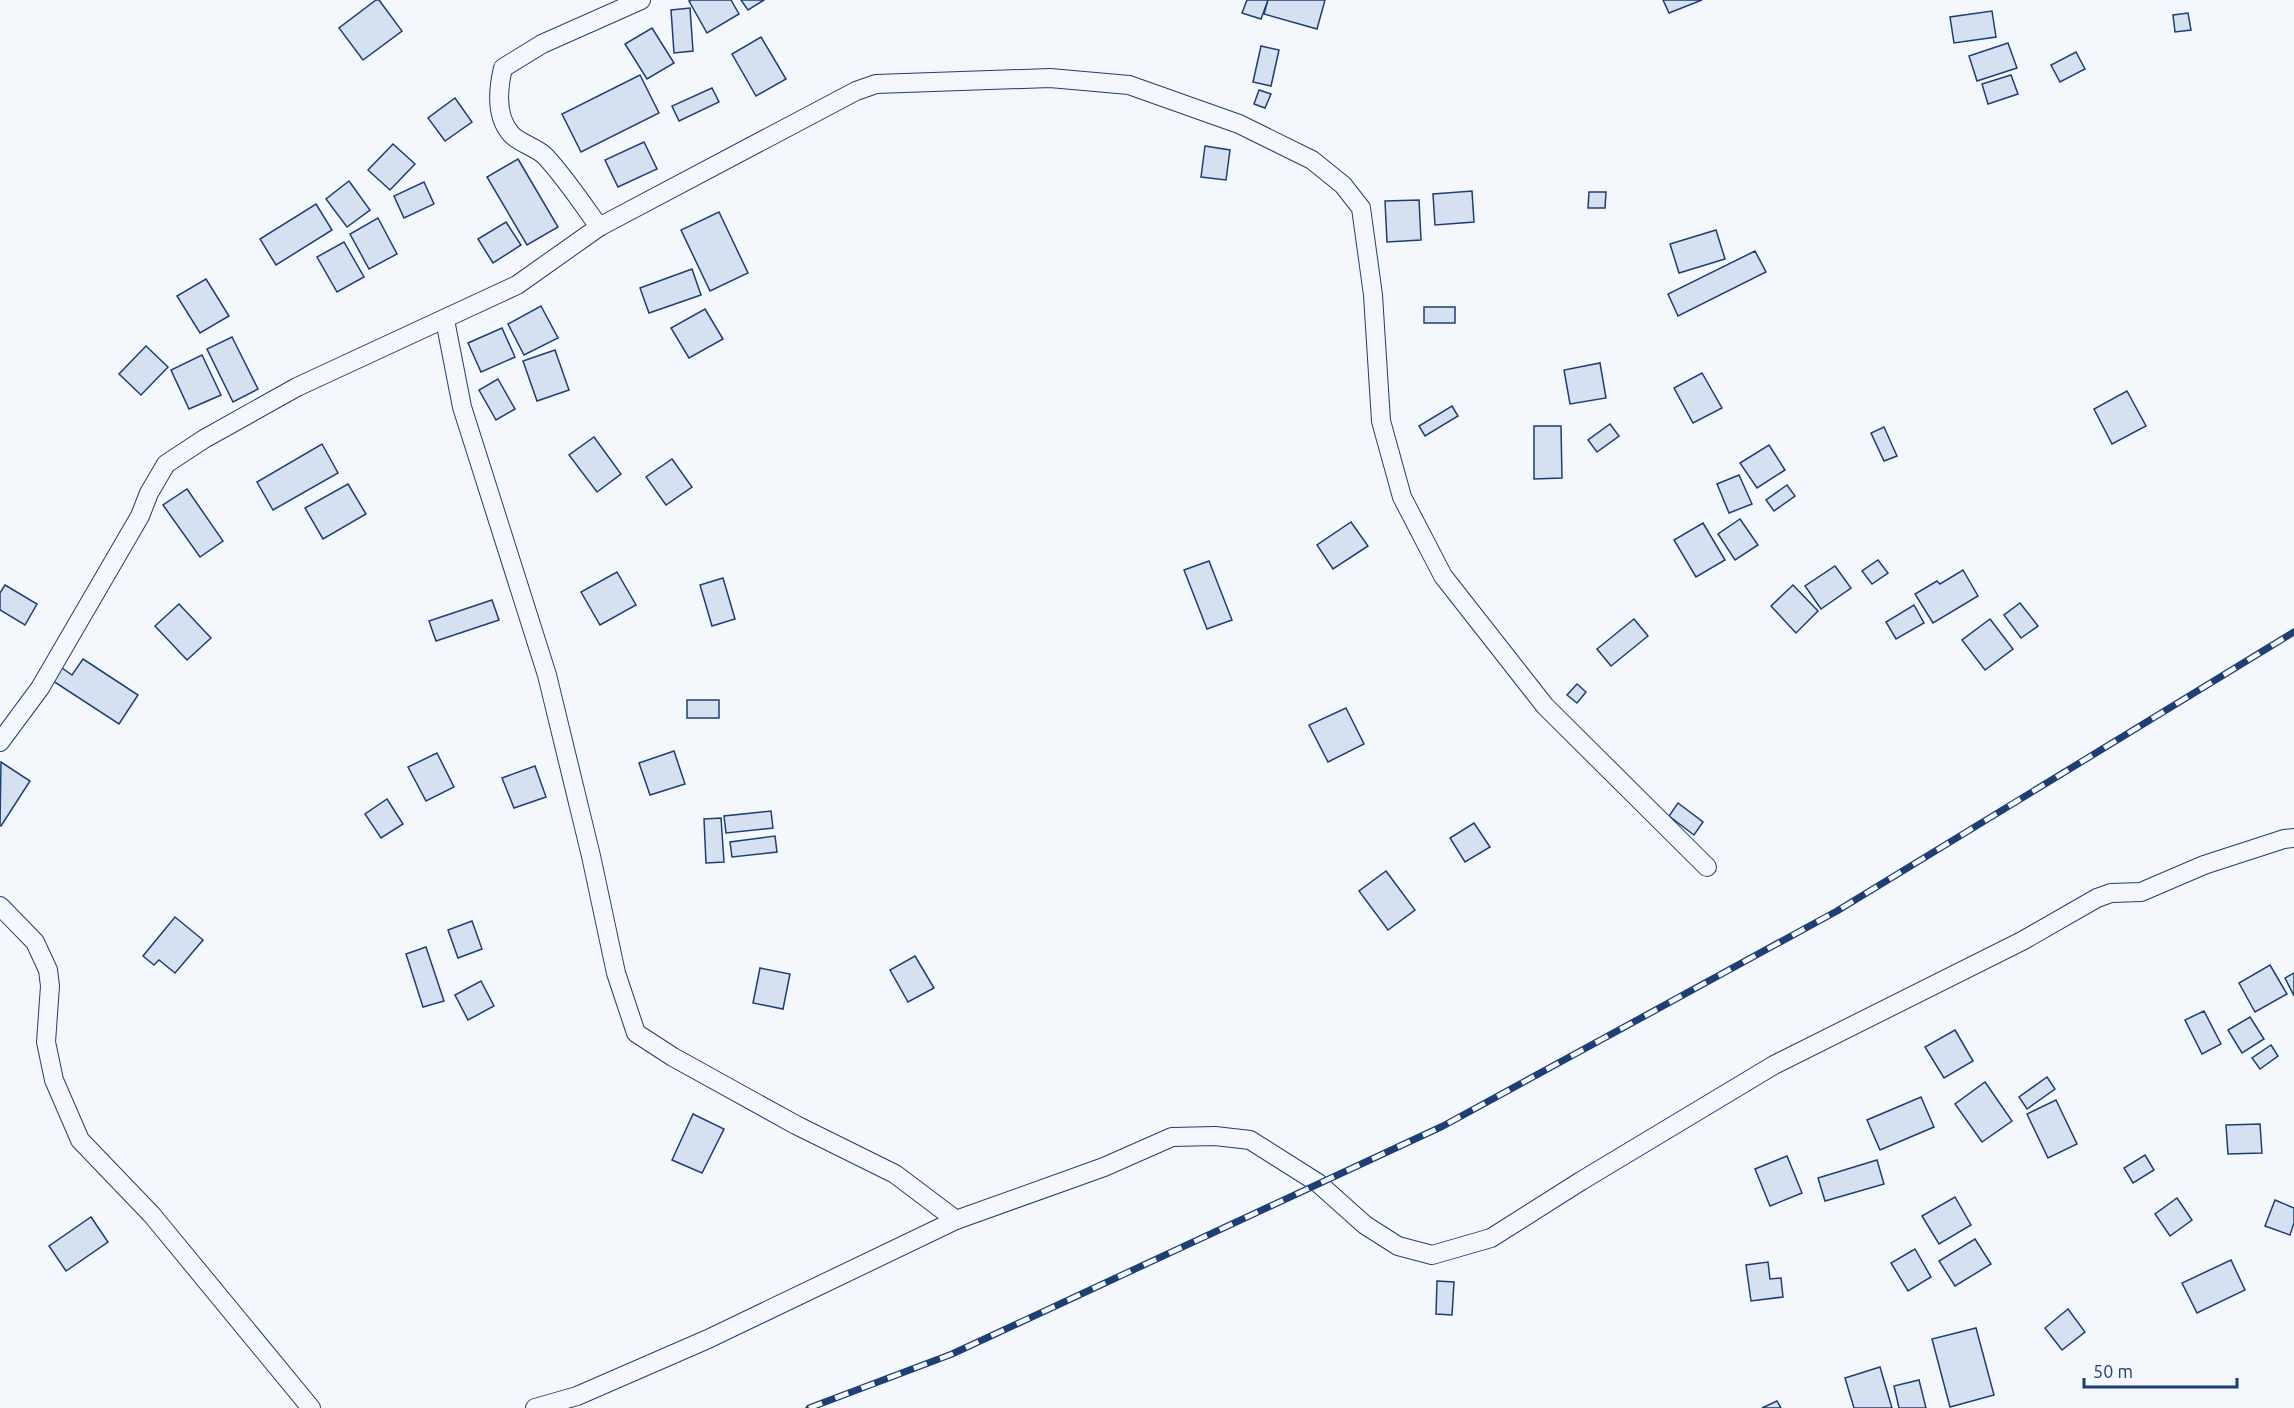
<svg xmlns="http://www.w3.org/2000/svg" width="2294" height="1408" font-family="Ubuntu,sans-serif">
<style>
.building{fill:#d5e0f0;stroke:#1d3f73;stroke-width:1.5}
.lines{fill:none;stroke-linecap:round;stroke-linejoin:round}
.street-casing{stroke:#1d3f73;stroke-width:20}
.street{stroke:#f4f7fb;stroke-width:18}
.rail-casing{stroke:#1d3f73;stroke-width:7}
.rail{stroke:#f4f7fb;stroke-width:4.5;stroke-dasharray:14;stroke-linecap:butt}
</style>
<rect width="100%" height="100%" fill="#f4f7fb"/>
<g class="building">
<path d="M376,0H379L402,31L363,60L339,28Z"/>
<path d="M691,0H731L739,14L707,33L689,1Z"/>
<path d="M741,0H764L748,10Z"/>
<path d="M1247,0H1268L1261,19L1242,13Z"/>
<path d="M1268,0H1325L1317,29L1264,14Z"/>
<path d="M1663,0H1702L1669,13Z"/>
<path d="M690,8L693,51L674,53L671,10Z"/>
<path d="M1992,11L1996,37L1954,43L1950,17Z"/>
<path d="M2188,13L2191,30L2175,32L2173,15Z"/>
<path d="M652,28L674,63L647,79L625,44Z"/>
<path d="M761,37L786,79L756,96L732,54Z"/>
<path d="M2008,43L2017,68L1977,81L1969,56Z"/>
<path d="M1261,46L1279,50L1271,86L1253,82Z"/>
<path d="M2076,52L2085,69L2060,82L2051,65Z"/>
<path d="M640,75L659,113L581,152L562,114Z"/>
<path d="M2011,75L2018,94L1988,104L1982,84Z"/>
<path d="M712,88L719,102L679,121L672,106Z"/>
<path d="M1259,90L1271,94L1265,108L1254,104Z"/>
<path d="M455,98L472,122L445,141L428,118Z"/>
<path d="M644,142L657,169L618,187L605,160Z"/>
<path d="M393,144L415,164L390,190L368,170Z"/>
<path d="M1205,146L1230,150L1226,180L1201,177Z"/>
<path d="M518,159L558,227L527,245L487,177Z"/>
<path d="M349,181L370,210L347,227L326,199Z"/>
<path d="M424,182L434,204L404,218L394,196Z"/>
<path d="M1472,191L1474,222L1435,225L1433,194Z"/>
<path d="M1589,192H1606L1605,208H1588Z"/>
<path d="M1419,200L1421,240L1387,242L1385,201Z"/>
<path d="M316,204L332,230L276,265L260,239Z"/>
<path d="M719,212L748,273L710,291L681,230Z"/>
<path d="M378,218L397,254L369,269L350,234Z"/>
<path d="M506,222L521,245L493,263L478,239Z"/>
<path d="M1716,230L1725,259L1679,273L1670,244Z"/>
<path d="M344,242L364,277L337,292L317,257Z"/>
<path d="M1755,251L1766,272L1678,316L1668,294Z"/>
<path d="M692,269L701,295L649,313L640,288Z"/>
<path d="M206,279L229,316L200,333L177,296Z"/>
<path d="M541,306L558,338L524,355L508,324Z"/>
<rect x="1424" y="307" width="31" height="16"/>
<path d="M705,309L723,339L689,358L671,328Z"/>
<path d="M502,328L515,357L481,372L468,343Z"/>
<path d="M232,337L258,389L233,402L207,349Z"/>
<path d="M146,346L168,367L141,395L119,374Z"/>
<path d="M555,350L569,390L537,401L523,361Z"/>
<path d="M202,355L221,395L189,409L171,370Z"/>
<path d="M1600,363L1606,398L1570,404L1564,370Z"/>
<path d="M1702,373L1722,408L1693,423L1674,388Z"/>
<path d="M498,379L515,409L496,420L479,390Z"/>
<path d="M2127,391L2146,426L2112,444L2094,409Z"/>
<path d="M1452,406L1458,416L1425,436L1419,426Z"/>
<path d="M1610,424L1619,436L1597,452L1588,440Z"/>
<path d="M1534,426H1561L1562,478L1534,479Z"/>
<path d="M1884,427L1897,456L1884,461L1871,433Z"/>
<path d="M594,437L621,474L597,492L569,455Z"/>
<path d="M322,444L338,473L273,510L257,482Z"/>
<path d="M1769,445L1785,470L1757,488L1740,463Z"/>
<path d="M672,459L692,487L666,505L646,477Z"/>
<path d="M1739,475L1752,504L1729,513L1717,484Z"/>
<path d="M348,484L366,514L323,539L305,508Z"/>
<path d="M1787,485L1795,496L1774,511L1766,500Z"/>
<path d="M187,489L223,541L200,557L163,505Z"/>
<path d="M1740,519L1758,545L1735,560L1718,534Z"/>
<path d="M1351,522L1368,546L1333,569L1317,545Z"/>
<path d="M1703,523L1725,560L1696,577L1674,540Z"/>
<path d="M1878,560L1888,573L1872,584L1862,571Z"/>
<path d="M1209,561L1232,620L1207,629L1184,570Z"/>
<path d="M1835,566L1851,588L1821,609L1805,586Z"/>
<path d="M1963,570L1978,596L1933,623L1915,594L1937,581L1940,584Z"/>
<path d="M617,572L636,605L600,625L581,592Z"/>
<path d="M723,578L735,619L712,626L700,585Z"/>
<path d="M5,585L37,604L25,625L0,610V593Z"/>
<path d="M1793,585L1818,611L1796,633L1771,606Z"/>
<path d="M492,600L499,620L436,641L429,621Z"/>
<path d="M2020,603L2038,626L2021,638L2004,615Z"/>
<path d="M179,604L211,638L187,660L155,626Z"/>
<path d="M1914,605L1924,623L1896,639L1886,622Z"/>
<path d="M1634,619L1648,636L1611,666L1597,649Z"/>
<path d="M1990,619L2013,649L1985,670L1962,640Z"/>
<path d="M83,659L138,695L119,724L53,681L62,668L72,675Z"/>
<path d="M1577,684L1586,692L1577,703L1567,695Z"/>
<rect x="687" y="700" width="32" height="18"/>
<path d="M1346,708L1364,744L1328,762L1309,725Z"/>
<path d="M674,751L685,784L650,795L639,763Z"/>
<path d="M437,753L454,787L426,801L408,767Z"/>
<path d="M1,762L30,781L1,826L0,825Z"/>
<path d="M535,766L546,797L514,808L502,778Z"/>
<path d="M387,799L403,824L381,838L365,814Z"/>
<path d="M1678,803L1703,822L1694,835L1669,816Z"/>
<path d="M771,811L773,828L726,833L724,816Z"/>
<path d="M721,818L724,862L706,863L704,819Z"/>
<path d="M1474,823L1490,847L1465,862L1450,838Z"/>
<path d="M775,836L777,852L732,857L730,842Z"/>
<path d="M1386,871L1415,910L1388,930L1359,891Z"/>
<path d="M175,917L203,940L175,973L159,960L154,965L143,956Z"/>
<path d="M472,921L482,949L458,958L448,930Z"/>
<path d="M426,947L444,1001L423,1007L406,954Z"/>
<path d="M915,956L934,988L908,1002L890,970Z"/>
<path d="M2270,965L2287,994L2255,1012L2239,983Z"/>
<path d="M760,968L790,974L783,1009L753,1003Z"/>
<path d="M2294,973V996L2285,978Z"/>
<path d="M481,981L494,1006L468,1020L455,995Z"/>
<path d="M2204,1011L2221,1044L2202,1054L2185,1020Z"/>
<path d="M2250,1017L2264,1039L2242,1053L2228,1030Z"/>
<path d="M1955,1030L1973,1061L1944,1078L1925,1047Z"/>
<path d="M2271,1045L2278,1056L2260,1069L2252,1058Z"/>
<path d="M2047,1077L2055,1089L2027,1109L2019,1097Z"/>
<path d="M1985,1082L2012,1121L1982,1142L1955,1104Z"/>
<path d="M1921,1097L1934,1127L1880,1150L1867,1120Z"/>
<path d="M2056,1100L2077,1144L2048,1158L2027,1114Z"/>
<path d="M693,1114L724,1129L702,1173L672,1160Z"/>
<path d="M2260,1124L2262,1153L2228,1154L2226,1125Z"/>
<path d="M2145,1155L2154,1170L2133,1183L2124,1168Z"/>
<path d="M1787,1156L1802,1193L1770,1206L1755,1169Z"/>
<path d="M1877,1160L1884,1184L1825,1201L1818,1178Z"/>
<path d="M1955,1197L1971,1225L1939,1244L1922,1216Z"/>
<path d="M2177,1198L2192,1220L2170,1236L2155,1214Z"/>
<path d="M2275,1200L2294,1208V1223L2290,1235L2265,1226Z"/>
<path d="M91,1217L108,1242L66,1271L49,1246Z"/>
<path d="M1975,1239L1991,1264L1955,1286L1939,1261Z"/>
<path d="M1915,1249L1931,1277L1908,1291L1891,1263Z"/>
<path d="M2231,1260L2245,1290L2197,1313L2182,1283Z"/>
<path d="M1768,1262L1770,1279L1781,1278L1783,1297L1751,1301L1746,1265Z"/>
<path d="M1437,1281L1454,1282L1452,1315L1436,1314Z"/>
<path d="M2068,1309L2085,1332L2062,1350L2045,1328Z"/>
<path d="M1976,1328L1994,1395L1950,1407L1932,1339Z"/>
<path d="M1880,1367L1892,1408H1854L1845,1378Z"/>
<path d="M1919,1380L1926,1408H1899L1894,1386Z"/>
<path d="M1777,1401L1781,1408H1762Z"/>
</g>
<g class="lines">
<g class="street-casing">
<g id="street">
<path d="M599,227C582,203 566,179 546,157C537,147 520,144 511,134C495,116 498,89 503,68L542,44L641,0"/>
<path d="M445,320L462,407L547,675L591,856L616,973L636,1033L673,1057L796,1125L895,1174L956,1220"/>
<path d="M0,742L40,688L140,516L149,493L166,464L204,439L297,387L517,285L599,227L856,91L876,84L1050,78L1129,85L1239,124L1312,160L1343,185L1361,208L1373,295L1381,421L1402,497L1443,576L1545,706L1707,867"/>
<path d="M0,906L35,942L48,970L50,986L46,1042L54,1080L80,1140L152,1215L311,1408"/>
<path d="M535,1408L577,1396L708,1339L956,1220L1104,1167L1172,1137L1215,1136L1250,1140L1318,1183L1365,1225L1398,1246L1432,1255L1491,1238L1581,1181L1774,1065L2022,941L2097,898L2111,893L2141,892L2204,865L2284,839L2294,838"/>
</g>
</g>
<use href="#street" class="street"/>
<g class="rail-casing">
<path id="rail" d="M809,1408L952,1354L1443,1126L1837,911L2294,632"/>
</g>
<use href="#rail" class="rail"/>
</g>
<path d="M2084 1378v9h153v-9" fill="none" stroke="#1d3f73" stroke-width="3"/>
<text x="2093" y="1378" font-size="18" fill="#1d3f73" stroke="#f4f7fb" stroke-width="4.5" paint-order="stroke">50 m</text>
</svg>
